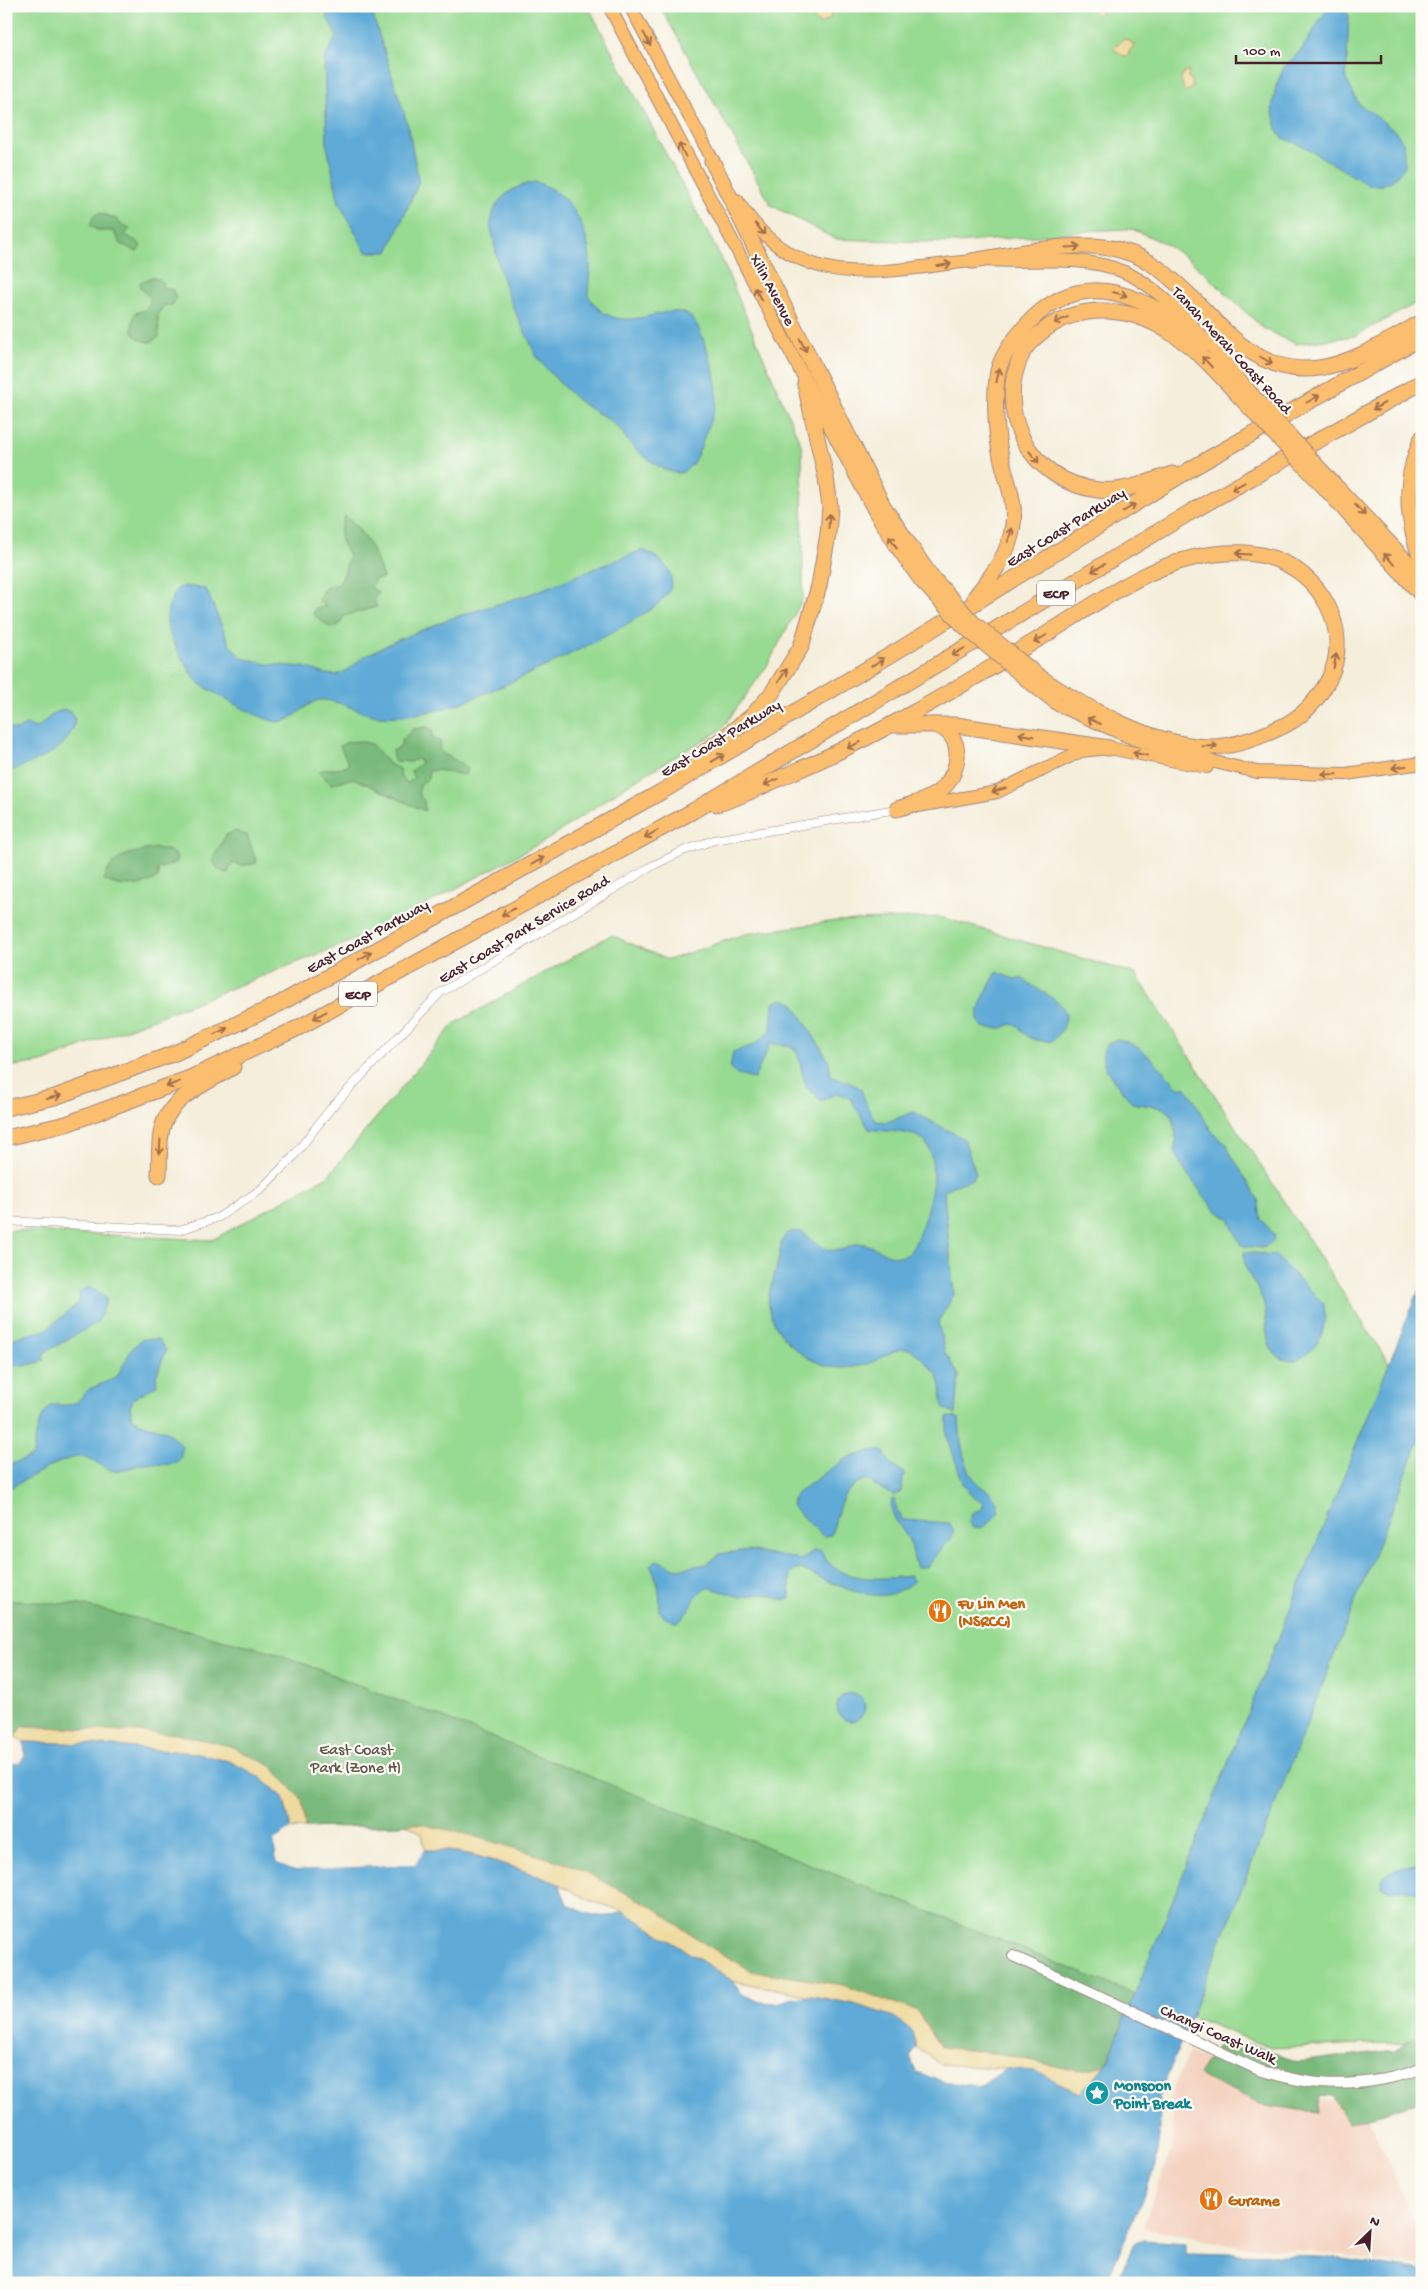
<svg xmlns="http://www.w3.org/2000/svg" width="1428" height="2289" font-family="'Gochi Hand',sans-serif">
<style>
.built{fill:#f4d3c1}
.green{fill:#97da91;stroke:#707c5e}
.forest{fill:#79ba7b;stroke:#626c53}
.sand{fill:#eeda9e;stroke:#9c7c64}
.water{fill:#5faad7;stroke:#546481}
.pier{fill:#f4eedb}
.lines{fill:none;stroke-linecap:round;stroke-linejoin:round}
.minor-casing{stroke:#9f8683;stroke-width:9}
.tertiary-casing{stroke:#9f8683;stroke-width:12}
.primary-casing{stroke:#9f8683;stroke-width:14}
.motorway-casing{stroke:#9f8683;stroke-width:17}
.minor{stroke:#fff;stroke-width:8}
.tertiary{stroke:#fff;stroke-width:10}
.primary{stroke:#fbbe6e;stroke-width:12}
.motorway{stroke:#fbbe6e;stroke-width:15}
.primary-bridge-casing{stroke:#9f8683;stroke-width:14;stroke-linecap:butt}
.motorway-bridge-casing{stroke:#9f8683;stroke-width:17;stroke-linecap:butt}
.primary-bridge{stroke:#fbbe6e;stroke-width:12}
.motorway-bridge{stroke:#fbbe6e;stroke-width:15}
.oneway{stroke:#a26e4c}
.labels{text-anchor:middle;stroke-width:4.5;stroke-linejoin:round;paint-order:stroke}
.shield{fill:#fdfcf7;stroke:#806168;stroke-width:1}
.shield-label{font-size:15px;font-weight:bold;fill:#4a1f2b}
.street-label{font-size:16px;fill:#4a1f2b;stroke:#fdfcf7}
.food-label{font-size:16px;font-weight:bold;fill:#c56008;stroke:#fdfcf7;text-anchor:start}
.park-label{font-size:16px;fill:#61574a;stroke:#fdfcf7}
.culture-label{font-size:16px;font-weight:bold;fill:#0d838f;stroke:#fdfcf7;text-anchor:start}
</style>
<rect width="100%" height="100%" fill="#fdfcf7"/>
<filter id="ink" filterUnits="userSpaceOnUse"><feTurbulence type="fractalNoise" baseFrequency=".02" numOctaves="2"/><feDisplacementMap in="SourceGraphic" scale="10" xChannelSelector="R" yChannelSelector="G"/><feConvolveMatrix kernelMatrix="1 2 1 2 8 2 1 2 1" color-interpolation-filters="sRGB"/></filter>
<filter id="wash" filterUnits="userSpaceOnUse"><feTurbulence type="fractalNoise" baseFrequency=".0096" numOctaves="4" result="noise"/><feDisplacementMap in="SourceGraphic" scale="20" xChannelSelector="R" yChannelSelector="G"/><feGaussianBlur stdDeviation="1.12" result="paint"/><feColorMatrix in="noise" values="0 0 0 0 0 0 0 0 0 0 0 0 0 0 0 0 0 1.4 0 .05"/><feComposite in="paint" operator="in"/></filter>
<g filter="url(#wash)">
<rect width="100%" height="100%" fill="#f4eedb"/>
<path class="built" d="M1189,2051L1290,2096L1363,2105L1422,2239V2267L1322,2252L1230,2245L1143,2227L1174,2141L1172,2091Z"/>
<g class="green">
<path d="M6,6H588L722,260L802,447L803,598L767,666L721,730L632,782L548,839L375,932L43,1062L6,1067Z"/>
<path d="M660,6H1422V300L1355,336L1296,344L1264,329L1190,260L1162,242L1132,229L1102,230L957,243L835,239L771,205Z"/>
<path d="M940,917L1136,974L1422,1414V2037L1414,2042L1271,2048L1135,1995L700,1941L420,1824L305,1828L302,1800L23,1726L16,1737L6,1738V1230L212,1240L328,1176L454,1024L611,935L668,960L745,934L835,921Z"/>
</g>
<g class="forest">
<path d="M100,213L117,219L119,223L130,228L125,235L138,242L141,246L137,252L121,244L113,231H99L90,226L94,215Z"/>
<path d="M153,277L162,281L163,288L173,290L176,299L172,305H165L158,313L159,337L150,342C131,339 130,330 135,313L147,309L151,299L140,287V282Z"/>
<path d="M345,516C365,532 376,554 383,578L375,579L371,588L378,592L374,599L377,607L344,616L339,625L331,628L313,614L315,608L326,607L318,600L324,588L339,584L344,575L349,555C339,539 337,535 345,516Z"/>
<path d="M427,727L433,730L432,738L441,742L439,749L444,754L467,767L465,775L437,770L429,771L428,779L421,784L418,793L424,801L425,811L353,778L331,784L319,772L324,769H337L349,764L340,746L347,742L360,741L371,744L388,763L399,769L401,778L408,783L414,778L411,771L422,762L417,759L410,762L394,761L392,751L401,747V741L413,729Z"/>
<path d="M234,831L247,835L257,863L241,866L233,863L227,873L219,870L212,860L226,835Z"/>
<path d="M155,848L168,850L176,855L177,862L158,869V878C141,887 122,889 104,880C113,853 130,854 155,848Z"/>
<path d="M6,1600L81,1605L271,1651L441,1717L1135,1994L1106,2065L1077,2071L1002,2054L940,2047L932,2033L842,1985L752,1971L700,1941L653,1907L420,1824L305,1828L302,1800L176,1734L23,1726L16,1737L6,1738Z"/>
<path d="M1413,2037L1422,2042V2101L1349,2123L1332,2097L1320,2096L1318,2113L1259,2104L1198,2075L1219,2043L1253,2045L1297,2062L1396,2050Z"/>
</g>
<g class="sand">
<path d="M813,6H818L824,12H830L831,18L820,24L810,15Z"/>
<path d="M1088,6H1108L1097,15Z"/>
<path d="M1123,39L1128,40L1134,45L1133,48L1130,50L1128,56H1123L1113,48Z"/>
<path d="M1185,71H1189L1188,78L1192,80V88L1186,91L1183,88L1181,77Z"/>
<path d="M23,1726L176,1734L230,1746L271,1766L302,1800L305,1828L291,1829L283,1797L229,1761L193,1753L90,1744L24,1742L16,1737Z"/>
<path d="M406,1824H420L466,1834L571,1865L653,1907L700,1941L752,1971L842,1985L917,2011L940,2047L1002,2054L1077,2071L1106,2065L1080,2093L1035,2071L940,2064L916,2047L911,2030L854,2004L733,1981L623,1911L589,1900L559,1884L517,1868L475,1855L447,1850H425L422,1833Z"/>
</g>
<g class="water">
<path d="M327,6H370L408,126L419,182L388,252H366L339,203L327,146L324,60L337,36L327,17Z"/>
<path d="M1329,6H1343L1349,16L1346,79L1359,105L1368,110L1396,132L1403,142L1405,166L1392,181L1381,185H1368L1303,146L1283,138L1278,132L1272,108L1276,86L1284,67L1302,49Z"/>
<path d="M535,182C570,192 587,225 590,260C591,271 588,284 588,295C621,352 677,284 698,327C707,346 720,383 716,404C714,413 709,423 706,432C701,445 694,473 677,473C663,473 636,451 627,440C624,435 621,429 616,425C607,417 595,412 584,405C567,392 553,376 539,360C534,353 531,344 527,336C511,305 499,276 494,241C493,235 490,228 491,222C494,198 513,186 535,182Z"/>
<path d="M643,550C662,558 681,575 666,596C647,622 472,704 437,710C417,714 394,719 373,715C359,712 333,698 319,700C305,703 295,721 279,722C265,722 210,692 198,682C194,679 191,672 188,667C183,661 180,654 176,647C163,622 164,612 178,588L185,586L206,589L230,645L242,658L267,664L304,667L326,674L337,675L348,670L363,657L395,641L452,618L527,595Z"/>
<path d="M64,709L72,713L75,720C71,752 33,761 6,773V727L16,730L26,725L37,728L53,714Z"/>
<path d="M997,972L1016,980L1022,978C1043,996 1089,1006 1052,1041C1040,1042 1024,1039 1019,1026L1011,1024C1004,1028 997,1029 988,1028C963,1025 991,984 997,972Z"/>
<path d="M783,999L793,1003L829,1061L831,1077L849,1082L861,1089L867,1106L876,1121L887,1122L914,1112L964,1139L976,1174C970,1186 951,1181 944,1193L954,1295L938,1322L945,1353L959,1375L956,1415L943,1407C941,1398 942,1385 938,1377C936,1372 916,1352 911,1350C899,1344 880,1360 868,1364C861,1366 850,1368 842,1368C809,1367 775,1339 769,1306C767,1298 770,1291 772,1283C774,1276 777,1268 778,1261C782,1245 779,1228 803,1232C813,1243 829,1256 846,1248C851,1246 857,1243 864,1244C878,1246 892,1263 907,1254C917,1249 930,1201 932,1188C933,1175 934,1153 926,1143C917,1130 884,1132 869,1129L850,1098L837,1093L822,1101L806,1087L797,1051L787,1045L770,1044L754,1079L737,1075L730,1068L733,1052L754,1045L771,1030L773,1003Z"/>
<path d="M1117,1039C1142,1043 1161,1069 1178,1087H1185C1200,1104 1205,1133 1227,1144L1230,1153L1258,1199L1261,1219L1275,1236C1269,1251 1255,1248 1241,1245L1229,1219L1214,1209L1182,1167L1175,1152L1176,1134L1171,1114L1163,1108L1132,1103C1119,1086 1083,1052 1117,1039Z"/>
<path d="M1244,1252L1275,1255L1324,1304C1327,1330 1320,1348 1296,1361C1257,1361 1271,1320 1262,1298C1255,1280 1243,1273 1244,1252Z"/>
<path d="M1422,1282V1434L1159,2097L1160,2131L1154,2171L1106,2283H6V1764L20,1763L25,1755L24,1742L90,1744L193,1753L229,1761L260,1777L283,1797L291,1829L274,1840L277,1863L295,1870L415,1864L425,1850C472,1850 515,1868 559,1884L567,1904C588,1914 601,1922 623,1911L733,1981L742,1994L760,2002L778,2003L793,1998L812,1996L854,2004L894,2017L911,2030L916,2047L910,2057L916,2072L947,2083L981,2086L1006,2069L1035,2071L1080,2093L1106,2065Z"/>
<path d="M91,1287L107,1299L98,1322L44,1353L43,1361L24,1366L6,1365V1342L20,1336L46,1330L79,1302V1291Z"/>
<path d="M142,1339H158L166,1350L156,1377L157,1385L134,1398L130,1407L132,1417L140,1423L167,1431L182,1446C183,1473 160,1462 145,1464C135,1465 124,1471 115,1471C104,1470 94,1458 83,1457C64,1455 25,1481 6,1490V1466L33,1456C35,1437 38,1418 51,1405H69L77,1402L89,1389L116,1378L132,1349Z"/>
<path d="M947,1417L959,1418C960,1439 962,1461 974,1479C985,1495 995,1486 999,1513C990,1521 986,1530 973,1528L969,1523L972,1513L982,1509L984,1503L973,1496L964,1486L947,1436Z"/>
<path d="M874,1450L883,1451L890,1464L904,1473L901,1492L894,1496L865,1479C836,1494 841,1508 831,1535L823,1536L791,1506L795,1495L829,1470L847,1458Z"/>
<path d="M892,1499L895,1500L897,1512L903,1520L949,1523L954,1530L952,1537L928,1566L917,1568C914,1561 913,1553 911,1545C905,1529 887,1517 892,1499Z"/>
<path d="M749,1550L801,1560L813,1551H821C835,1584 881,1579 910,1576L914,1582C905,1587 897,1593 886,1595C861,1598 824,1580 801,1569H794L790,1575V1598L782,1600L771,1595L761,1594L741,1597L707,1587C691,1596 691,1613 677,1623L664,1617L659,1610C661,1594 658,1580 650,1565L657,1560L677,1569L706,1564L719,1554Z"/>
<circle cx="851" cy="1707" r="14"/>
<path d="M1422,1863V1895C1406,1883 1392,1896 1382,1887V1880C1393,1866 1405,1866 1422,1863Z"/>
<path d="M1144,2240L1185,2243V2253L1323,2256L1422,2271V2283H1116L1134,2243Z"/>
</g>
<path class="pier" d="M291,1829H293L292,1831L277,1841L279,1861L295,1868L414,1862L425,1848V1850L415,1864L295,1870L277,1863L274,1840Z"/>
</g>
<g filter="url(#ink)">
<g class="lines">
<g class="minor-casing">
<path id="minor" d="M6,1221L180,1230L219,1217L260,1190L293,1157L331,1108L440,993L654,865L683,851L714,840L897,809"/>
</g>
<g class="tertiary-casing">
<path id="tertiary" d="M1013,1956L1259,2070C1305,2084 1337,2088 1385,2079C1398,2076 1410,2074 1422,2068"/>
</g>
<g class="primary-casing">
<g id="primary">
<path d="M609,6L874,511L901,554L921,582"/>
<path d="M630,6L717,168"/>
<path d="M737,200C797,295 877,272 970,261C987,259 1003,261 1020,261C1055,260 1091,258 1124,272C1170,291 1216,354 1250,391"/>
<path d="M1327,475L1422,576"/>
<path d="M1028,682L1058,705L1134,739L1194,757L1257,772L1346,774L1422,763"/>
<path d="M918,806L997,792L1081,751L1109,748L1207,767"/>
</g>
</g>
<g class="motorway-casing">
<g id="motorway">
<path d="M712,161L883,506L929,574"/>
<path d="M972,261C1015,254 1082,238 1123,251C1150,258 1169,276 1189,295C1202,307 1213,320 1226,332C1297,399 1351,362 1422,322"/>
<path d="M1422,438C1418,448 1414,458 1412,468C1405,499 1411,533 1422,562"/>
<path d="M1172,474C1149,482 1123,493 1098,490C1031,482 992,413 1023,352C1028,342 1039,334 1047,328C1084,302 1132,308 1168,331C1197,348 1218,373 1240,397"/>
<path d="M1319,481L1422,595"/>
<path d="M975,597C992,575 1010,554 1013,524C1016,502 1006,478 1001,457C996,433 994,402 997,377C999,359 1012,342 1024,328C1083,259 1149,299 1207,343"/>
<path d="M894,725H956L1109,748"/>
<path d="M680,771L752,716L772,693L801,647L819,586L828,534L830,506L826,478L805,384"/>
<path d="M717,804C742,797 766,784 789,774C874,738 953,691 1032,643C1090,609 1146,562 1215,554C1232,552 1252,552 1269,557C1321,572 1353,630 1329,679C1317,702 1302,718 1279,728C1258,738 1233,747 1210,747C1153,746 1083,707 1038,676"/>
<path d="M897,809C913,804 931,800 943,788C962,769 964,734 935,725"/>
<path d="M6,1108L55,1097L175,1053L279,1004L661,792L902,648L1194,467L1422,337"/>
<path d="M6,1138L66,1124L190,1078L296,1029L693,811L1189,513L1422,382"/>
<path d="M159,1175C160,1160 158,1140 163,1125C172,1096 209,1082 233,1067"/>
</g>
</g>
<use href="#minor" class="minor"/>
<use href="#tertiary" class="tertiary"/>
<use href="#primary" class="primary"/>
<use href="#motorway" class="motorway"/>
<g class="primary-bridge-casing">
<g id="primary-bridge">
<path d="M1250,391L1327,475"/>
<path d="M921,582L963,627L1028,682"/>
</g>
</g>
<g class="motorway-bridge-casing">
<g id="motorway-bridge">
<path d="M1240,397L1319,481"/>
<path d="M929,574L972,622L1038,676"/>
</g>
</g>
<use href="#primary-bridge" class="primary-bridge"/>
<use href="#motorway-bridge" class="motorway-bridge"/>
</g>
<defs><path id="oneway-shaft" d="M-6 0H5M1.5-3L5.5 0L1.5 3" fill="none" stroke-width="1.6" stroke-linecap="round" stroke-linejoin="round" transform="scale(1.25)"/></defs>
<g class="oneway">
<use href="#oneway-shaft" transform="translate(647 39) rotate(62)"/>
<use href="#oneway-shaft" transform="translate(682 150) rotate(-118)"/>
<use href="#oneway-shaft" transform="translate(760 229) rotate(50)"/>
<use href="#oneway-shaft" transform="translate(1073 247) rotate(-3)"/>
<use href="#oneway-shaft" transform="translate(944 265) rotate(-9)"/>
<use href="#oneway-shaft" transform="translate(758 294) rotate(-118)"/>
<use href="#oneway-shaft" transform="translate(1120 294) rotate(15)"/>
<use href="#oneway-shaft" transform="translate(1061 320) rotate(156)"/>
<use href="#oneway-shaft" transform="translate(803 345) rotate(63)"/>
<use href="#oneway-shaft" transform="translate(1266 360) rotate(30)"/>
<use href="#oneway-shaft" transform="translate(1207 362) rotate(-133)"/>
<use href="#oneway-shaft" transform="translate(998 375) rotate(-78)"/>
<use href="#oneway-shaft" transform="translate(1313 399) rotate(-30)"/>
<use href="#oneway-shaft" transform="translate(1379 406) rotate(151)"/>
<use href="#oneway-shaft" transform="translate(1034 457) rotate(50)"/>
<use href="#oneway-shaft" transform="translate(1238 486) rotate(151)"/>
<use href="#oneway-shaft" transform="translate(1129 508) rotate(-32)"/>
<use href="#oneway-shaft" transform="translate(1360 510) rotate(47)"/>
<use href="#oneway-shaft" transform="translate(829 521) rotate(-86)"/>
<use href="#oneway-shaft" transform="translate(1010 535) rotate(-74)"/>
<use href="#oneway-shaft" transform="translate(893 542) rotate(-122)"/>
<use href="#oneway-shaft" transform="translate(1243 554) rotate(-177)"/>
<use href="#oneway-shaft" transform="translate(1389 559) rotate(-132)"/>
<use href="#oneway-shaft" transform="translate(1098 568) rotate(149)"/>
<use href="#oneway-shaft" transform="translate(1040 639) rotate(148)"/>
<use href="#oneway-shaft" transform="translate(958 652) rotate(149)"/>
<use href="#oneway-shaft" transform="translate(1335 661) rotate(-79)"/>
<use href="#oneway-shaft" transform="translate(878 662) rotate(-31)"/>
<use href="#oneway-shaft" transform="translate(783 675) rotate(-57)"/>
<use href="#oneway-shaft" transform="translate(1094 721) rotate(-156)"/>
<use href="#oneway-shaft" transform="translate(1026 735) rotate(-171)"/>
<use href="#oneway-shaft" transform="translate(854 745) rotate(155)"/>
<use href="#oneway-shaft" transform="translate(1210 746) rotate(-1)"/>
<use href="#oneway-shaft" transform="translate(1140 754) rotate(-168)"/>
<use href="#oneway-shaft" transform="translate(718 758) rotate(-31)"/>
<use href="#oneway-shaft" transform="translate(1399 767) rotate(171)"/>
<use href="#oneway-shaft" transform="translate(1329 774) rotate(-179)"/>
<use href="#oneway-shaft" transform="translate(771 782) rotate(157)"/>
<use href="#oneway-shaft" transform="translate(999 790) rotate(162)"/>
<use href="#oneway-shaft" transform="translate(651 834) rotate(151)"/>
<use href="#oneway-shaft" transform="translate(538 861) rotate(-29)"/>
<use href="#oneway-shaft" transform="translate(508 912) rotate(151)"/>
<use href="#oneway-shaft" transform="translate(365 956) rotate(-29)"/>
<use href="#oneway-shaft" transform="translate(320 1015) rotate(151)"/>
<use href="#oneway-shaft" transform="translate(221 1031) rotate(-25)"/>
<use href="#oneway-shaft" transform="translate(173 1084) rotate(159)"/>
<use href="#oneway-shaft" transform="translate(54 1097) rotate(-16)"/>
<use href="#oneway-shaft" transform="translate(160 1147) rotate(93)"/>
</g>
</g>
<defs>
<g id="restaurant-disc" transform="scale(1.25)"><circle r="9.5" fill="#e8710a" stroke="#fdfcf7"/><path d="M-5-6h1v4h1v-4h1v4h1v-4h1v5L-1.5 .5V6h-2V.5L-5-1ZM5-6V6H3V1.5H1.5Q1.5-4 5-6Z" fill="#fff"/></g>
<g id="sight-disc" transform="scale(1.25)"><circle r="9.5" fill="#0f9aa8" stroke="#fdfcf7"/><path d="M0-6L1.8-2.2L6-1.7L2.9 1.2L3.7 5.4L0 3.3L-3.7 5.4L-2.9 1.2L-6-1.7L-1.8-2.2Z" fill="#fff"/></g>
</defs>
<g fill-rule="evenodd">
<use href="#restaurant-disc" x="940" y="1611"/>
<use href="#sight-disc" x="1097" y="2093"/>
<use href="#restaurant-disc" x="1211" y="2199"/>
</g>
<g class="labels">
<g class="shield">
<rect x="1037" y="580.5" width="38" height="25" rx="4"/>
<rect x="339" y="981.5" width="38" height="25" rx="4"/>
</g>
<g class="shield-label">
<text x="1056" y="598">ECP</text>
<text x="358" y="999">ECP</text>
</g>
<g class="street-label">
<text transform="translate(774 289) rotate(62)" y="6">Xilin Avenue</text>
<text transform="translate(1233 349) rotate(47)" y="6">Tanah Merah Coast Road</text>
<text transform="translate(1065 526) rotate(-32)" y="6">East Coast Parkway</text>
<text transform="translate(720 737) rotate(-31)" y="6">East Coast Parkway</text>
<text transform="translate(523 928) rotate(-31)" y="6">East Coast Park Service Road</text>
<text transform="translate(367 935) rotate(-29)" y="6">East Coast Parkway</text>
<text transform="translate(1219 2033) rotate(24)" y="6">Changi Coast Walk</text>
</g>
<g class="food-label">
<text x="958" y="1608">Fu Lin Men<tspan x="958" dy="18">(NSRCC)</tspan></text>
<text x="1228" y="2205">Gurame</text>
</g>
<g class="park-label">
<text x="356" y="1754">East Coast<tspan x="356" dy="18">Park (Zone H)</tspan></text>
</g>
<g class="culture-label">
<text x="1114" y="2090">Monsoon<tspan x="1114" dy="18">Point Break</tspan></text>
</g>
</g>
<rect width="1428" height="2289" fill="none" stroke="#fdfcf7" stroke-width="25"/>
<g transform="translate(1370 2232) rotate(25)" stroke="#fdfcf7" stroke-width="4" paint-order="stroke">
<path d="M0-4L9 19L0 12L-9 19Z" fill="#4a1f2b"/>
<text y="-8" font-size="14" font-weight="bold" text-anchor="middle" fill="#4a1f2b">N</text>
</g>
<path d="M1236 55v8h145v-8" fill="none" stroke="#4a1f2b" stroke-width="2.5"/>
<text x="1243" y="55" font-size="15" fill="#4a1f2b" stroke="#fdfcf7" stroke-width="4" paint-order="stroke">100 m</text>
</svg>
